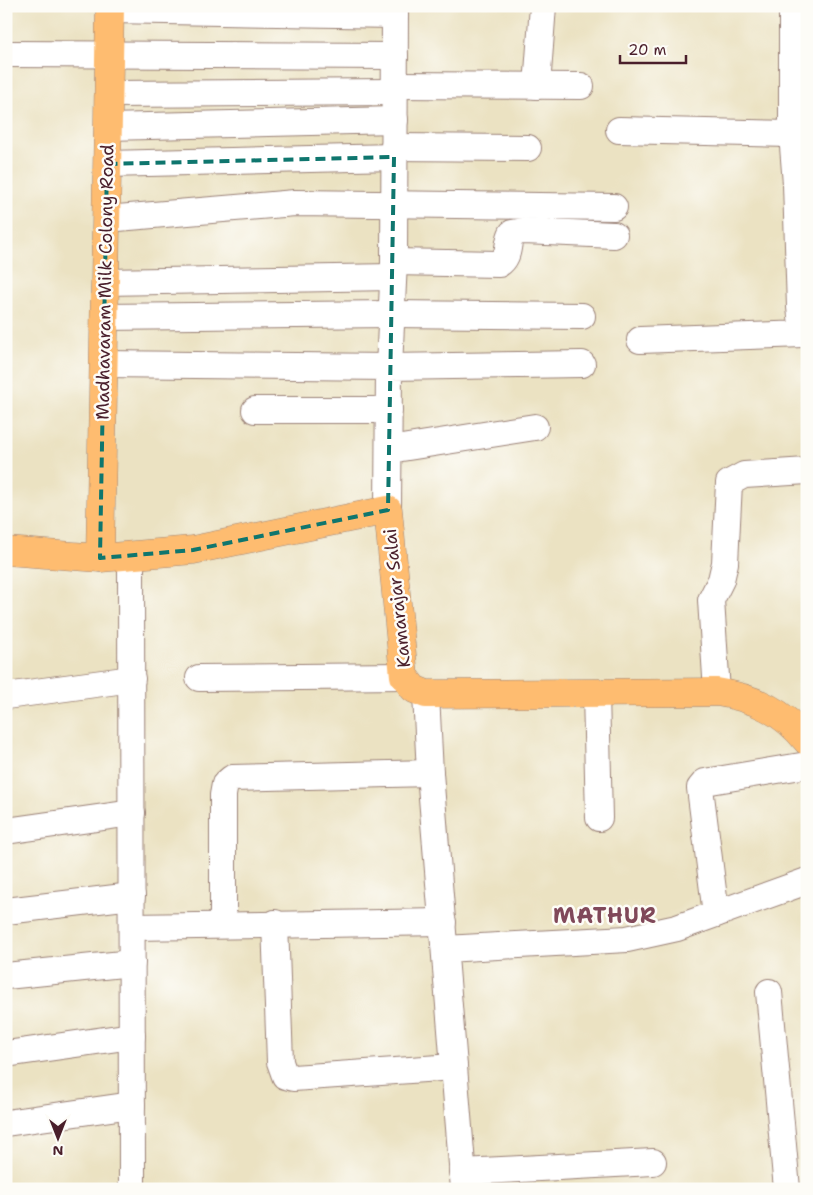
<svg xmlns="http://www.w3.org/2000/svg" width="813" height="1195" font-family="'Shantell Sans',sans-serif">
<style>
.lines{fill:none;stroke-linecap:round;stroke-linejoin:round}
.minor-casing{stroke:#9a8076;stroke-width:28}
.major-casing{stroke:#9a8076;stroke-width:29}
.minor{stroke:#fff;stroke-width:26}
.major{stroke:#febc70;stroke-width:28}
.marked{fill:none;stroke:#0f766e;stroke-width:4;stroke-dasharray:10 6;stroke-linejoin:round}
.labels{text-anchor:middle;stroke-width:5;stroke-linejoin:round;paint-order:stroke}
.street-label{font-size:18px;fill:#4a1f2b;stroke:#fdfcf7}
.district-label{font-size:22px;font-weight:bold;letter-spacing:1px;fill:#804859;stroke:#fdfcf7}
</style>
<rect width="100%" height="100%" fill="#fdfcf7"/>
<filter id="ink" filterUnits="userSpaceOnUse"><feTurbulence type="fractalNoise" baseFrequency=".02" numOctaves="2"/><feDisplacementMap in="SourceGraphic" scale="10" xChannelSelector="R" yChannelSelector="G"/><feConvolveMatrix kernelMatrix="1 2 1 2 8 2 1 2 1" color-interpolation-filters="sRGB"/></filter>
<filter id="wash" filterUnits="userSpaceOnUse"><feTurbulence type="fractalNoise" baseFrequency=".0096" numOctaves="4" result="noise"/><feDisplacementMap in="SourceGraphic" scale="20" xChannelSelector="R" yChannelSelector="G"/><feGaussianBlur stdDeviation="1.12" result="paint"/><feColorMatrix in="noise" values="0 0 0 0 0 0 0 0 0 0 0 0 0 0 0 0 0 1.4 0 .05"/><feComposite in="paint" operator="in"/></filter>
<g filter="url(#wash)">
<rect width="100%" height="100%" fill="#ebe2c2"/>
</g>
<g filter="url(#ink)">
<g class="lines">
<g class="minor-casing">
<g id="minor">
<path d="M110,10L395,15"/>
<path d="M6,54L395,56"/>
<path d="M395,85L581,86"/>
<path d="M537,86L543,6"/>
<path d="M108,94L395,92"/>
<path d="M108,127L395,120"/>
<path d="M619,130L792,134"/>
<path d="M394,147L528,148"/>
<path d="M107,164L394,157"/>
<path d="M106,219L295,203L614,207"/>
<path d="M394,262L499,264C511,256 506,244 512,233L524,231L614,235"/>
<path d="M105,282L393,277"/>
<path d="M104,317L392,314L582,316"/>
<path d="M640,340L803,334L800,307L796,184L792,134V6"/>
<path d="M104,364L389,367L394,262L395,6"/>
<path d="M255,410H389"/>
<path d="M389,450L535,427"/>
<path d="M388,510L389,367L582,364"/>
<path d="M131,555L132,1189"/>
<path d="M199,678L404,676"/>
<path d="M717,692L711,600L721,580L725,563L729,483L744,475L807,471"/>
<path d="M596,693L599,818"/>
<path d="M426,694L430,773L464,1189"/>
<path d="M6,696L132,679"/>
<path d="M6,831L132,813"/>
<path d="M6,911L132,896"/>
<path d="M716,914L700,788L705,782L807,765"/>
<path d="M275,923L280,1062L285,1076L293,1078L454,1067"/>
<path d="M223,925V795L225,784L232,778L430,773"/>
<path d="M132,927L443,922"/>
<path d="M445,949L627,939L677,928L807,881"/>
<path d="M6,976L132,963"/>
<path d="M769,992L787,1189"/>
<path d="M6,1054L132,1036"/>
<path d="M6,1123L132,1105"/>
<path d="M462,1172L653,1162"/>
</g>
</g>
<g class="major-casing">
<g id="major">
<path d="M6,551L100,558L193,550L388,510L404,676L414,689L426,694L717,692C755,698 783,711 807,741"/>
<path d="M100,558L110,6"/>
</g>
</g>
<use href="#minor" class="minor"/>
<use href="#major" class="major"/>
</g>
</g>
<path class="marked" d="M394,157L388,510L193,550L100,558L107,164Z"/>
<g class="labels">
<g class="street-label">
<text transform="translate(105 282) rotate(-89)" y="6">Madhavaram Milk Colony Road</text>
<text transform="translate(397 598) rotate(-96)" y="6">Kamarajar Salai</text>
</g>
<g class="district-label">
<text x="605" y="923">MATHUR</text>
</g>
</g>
<rect width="813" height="1195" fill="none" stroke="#fdfcf7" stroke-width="25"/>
<g transform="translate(58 1138) rotate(180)" stroke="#fdfcf7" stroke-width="4" paint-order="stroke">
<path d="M0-4L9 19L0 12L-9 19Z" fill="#4a1f2b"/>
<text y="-8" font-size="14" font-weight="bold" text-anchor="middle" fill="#4a1f2b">N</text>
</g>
<path d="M620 55v8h66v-8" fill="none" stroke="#4a1f2b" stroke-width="2.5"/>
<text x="628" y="55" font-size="15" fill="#4a1f2b" stroke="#fdfcf7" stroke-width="4" paint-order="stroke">20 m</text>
</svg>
